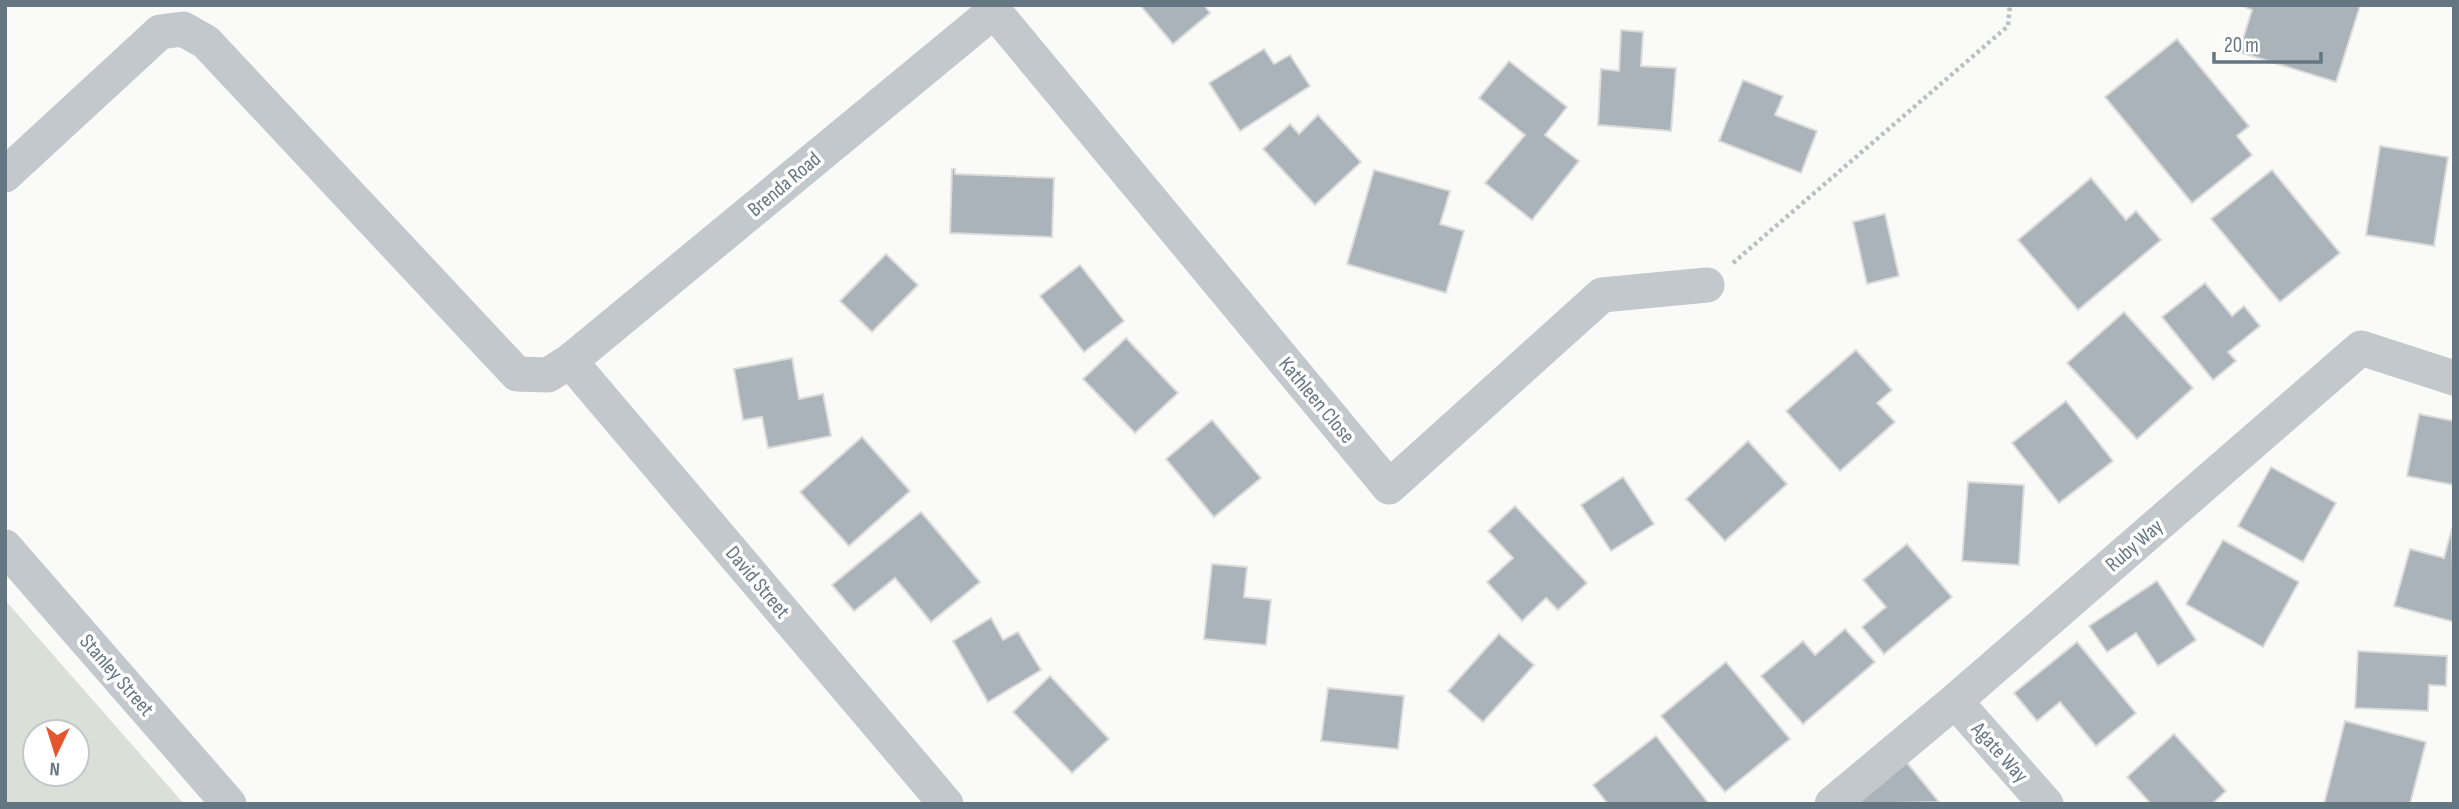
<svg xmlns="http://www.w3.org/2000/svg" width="2459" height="809" font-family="'Sofia Sans Condensed',sans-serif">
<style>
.green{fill:#dadfd7;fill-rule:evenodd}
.building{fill:#aab3b9;stroke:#dcdcda;stroke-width:2}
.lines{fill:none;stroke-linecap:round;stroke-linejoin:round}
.path{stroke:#bbbfc2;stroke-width:4.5;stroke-dasharray:3.5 3.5;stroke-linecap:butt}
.minor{stroke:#c3c8cc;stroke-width:35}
.labels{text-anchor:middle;stroke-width:7;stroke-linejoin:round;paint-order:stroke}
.street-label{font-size:21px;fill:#657683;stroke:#fff}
</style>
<rect width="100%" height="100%" fill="#fafaf8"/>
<path class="green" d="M5,600L184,804H5ZM35,732H77V774H35Z"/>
<g class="building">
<path d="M1140,5H1204L1210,13L1173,44Z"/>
<path d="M2240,5L2360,6L2336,82L2239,52L2252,10Z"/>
<path d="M1621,30L1643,32L1641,66L1676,68L1671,131L1598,125L1601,69L1619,71Z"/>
<path d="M2177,39L2249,126L2237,136L2252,155L2192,203L2105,97Z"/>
<path d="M1264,49L1274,64L1290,55L1310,86L1240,131L1209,83Z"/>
<path d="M1509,61L1567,107L1545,135L1579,161L1532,220L1485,183L1525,135L1479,98Z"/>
<path d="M1743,80L1783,96L1775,115L1817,131L1801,173L1719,141Z"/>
<path d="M1318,115L1361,162L1315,205L1263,149L1290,124L1299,134Z"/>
<path d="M2380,146L2448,157L2434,246L2366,235Z"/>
<path d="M952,169H955V174L1054,178L1052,237L950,233Z"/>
<path d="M1374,170L1450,191L1440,224L1464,231L1446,293L1347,264Z"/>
<path d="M2272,170L2340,253L2280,302L2211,219Z"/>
<path d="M2091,178L2126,220L2136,211L2161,240L2078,310L2018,240Z"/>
<path d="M1885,214L1899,276L1867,284L1853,222Z"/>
<path d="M886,254L918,285L872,332L840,301Z"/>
<path d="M1080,265L1124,321L1084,352L1040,296Z"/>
<path d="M2205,283L2232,316L2244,306L2260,326L2228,352L2236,361L2213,380L2162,317Z"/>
<path d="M2124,312L2193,388L2137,439L2067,363Z"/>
<path d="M1126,338L1178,393L1135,433L1083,379Z"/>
<path d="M1856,350L1892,390L1877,403L1895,422L1840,471L1786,411Z"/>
<path d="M792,358L799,399L823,394L831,436L768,448L762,417L743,420L734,369Z"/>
<path d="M2066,401L2113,461L2059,503L2012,443Z"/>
<path d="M2419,414L2454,421V485L2407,476Z"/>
<path d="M1212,420L1261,478L1214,517L1166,459Z"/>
<path d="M862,437L910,491L849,546L800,492Z"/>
<path d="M1748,441L1787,484L1725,541L1686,499Z"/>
<path d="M2271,467L2336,503L2303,562L2238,526Z"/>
<path d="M1623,477L1654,524L1611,551L1581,505Z"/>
<path d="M1968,482L2024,485L2019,565L1962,561Z"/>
<path d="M1515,506L1587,583L1558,610L1546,598L1522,621L1487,582L1513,558L1488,531Z"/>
<path d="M921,512L980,582L931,622L895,578L854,611L832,585Z"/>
<path d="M2452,528L2454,622L2394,606L2410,549L2444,558Z"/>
<path d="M2223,540L2299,582L2263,647L2186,604Z"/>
<path d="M1907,544L1952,597L1884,654L1862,627L1886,607L1863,580Z"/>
<path d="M1212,564L1247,567L1244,597L1271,600L1266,645L1204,639Z"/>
<path d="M2157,581L2196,640L2158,666L2136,633L2107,652L2089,626Z"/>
<path d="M991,618L1003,640L1018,632L1041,670L988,702L953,641Z"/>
<path d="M1845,629L1875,662L1803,724L1761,676L1803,641L1815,655Z"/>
<path d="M1499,634L1534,665L1483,722L1448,691Z"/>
<path d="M2077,642L2136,713L2096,746L2060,702L2037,721L2014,693Z"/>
<path d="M2358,651L2447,656L2446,686L2429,685L2428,711L2355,708Z"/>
<path d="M1726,662L1790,739L1725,792L1661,716Z"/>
<path d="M1050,676L1109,739L1072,773L1013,712Z"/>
<path d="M1328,688L1404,696L1398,749L1321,741Z"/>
<path d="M2345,721L2426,742L2410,804H2324Z"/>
<path d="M2174,734L2226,791L2212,804H2151L2127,777Z"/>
<path d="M1656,736L1709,804H1608L1593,785Z"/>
<path d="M1904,759L1939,802L1850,804Z"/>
</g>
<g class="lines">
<path class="path" d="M1733,263L2008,26L2010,5"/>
<g class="minor">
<path d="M994,11L1389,487L1602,295L1707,285"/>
<path d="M5,175L160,32L183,29L206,42L517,374L548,375L570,361L994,11L991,5"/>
<path d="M570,361L946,804"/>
<path d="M5,547L229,804"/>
<path d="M1955,701L2046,804"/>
<path d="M1832,804L1955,701L2361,348L2454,378"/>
</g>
</g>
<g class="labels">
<g class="street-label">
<text transform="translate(784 184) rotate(-40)" y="7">Brenda Road</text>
<text transform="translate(1317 400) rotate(50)" y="7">Kathleen Close</text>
<text transform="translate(2134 545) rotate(-41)" y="7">Ruby Way</text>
<text transform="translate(758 582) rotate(50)" y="7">David Street</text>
<text transform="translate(117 675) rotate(49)" y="7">Stanley Street</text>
<text transform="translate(2000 752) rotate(48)" y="7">Agate Way</text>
</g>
</g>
<rect width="2459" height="809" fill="none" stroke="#657683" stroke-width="14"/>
<g transform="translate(56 753) rotate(184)"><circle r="33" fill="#ffffff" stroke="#c1c8cd" stroke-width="2"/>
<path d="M0-5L12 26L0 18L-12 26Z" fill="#e4572e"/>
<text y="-10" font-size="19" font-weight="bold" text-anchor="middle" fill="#657683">N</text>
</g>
<path d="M2214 52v10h107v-10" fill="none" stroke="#657683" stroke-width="3.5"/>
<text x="2224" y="52" font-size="21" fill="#657683" stroke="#ffffff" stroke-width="5" paint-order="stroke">20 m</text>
</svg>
